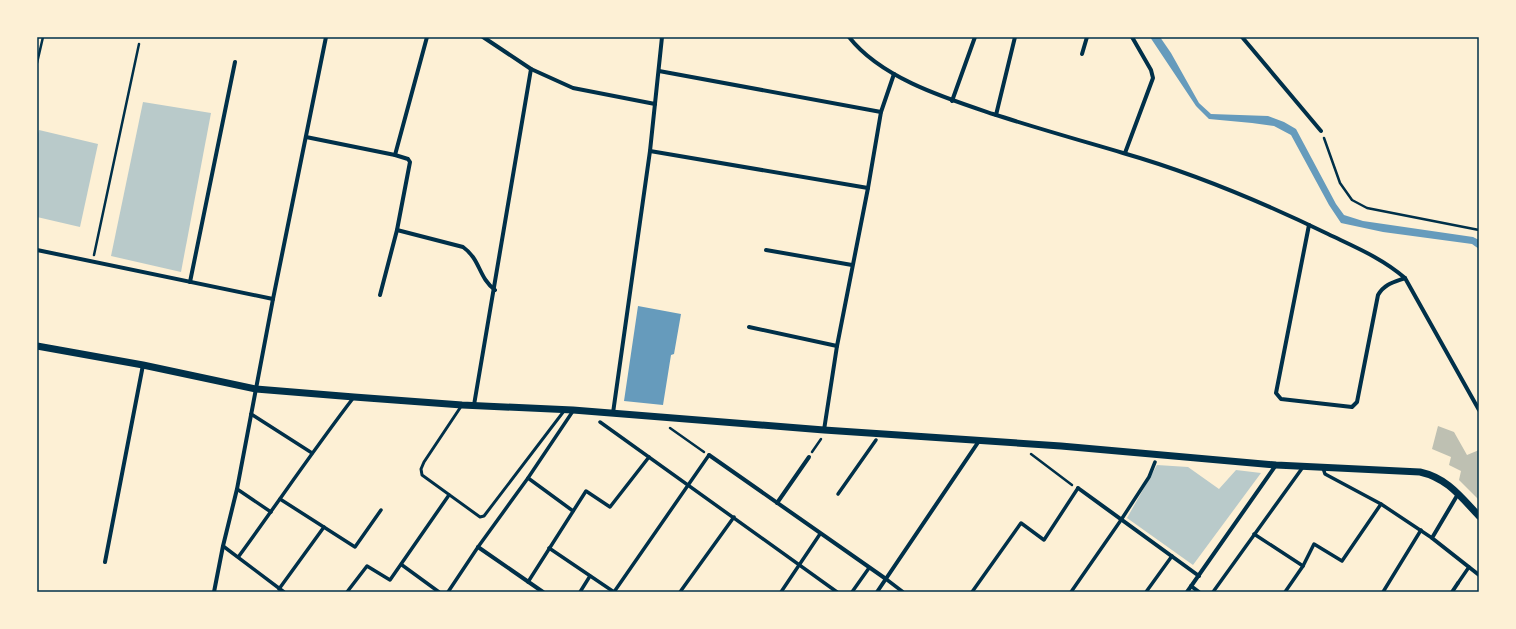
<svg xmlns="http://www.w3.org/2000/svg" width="1516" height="629" font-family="'Open Sans',sans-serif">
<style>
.green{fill:#b9caca}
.water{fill:#669bbc}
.building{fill:#bec0b2}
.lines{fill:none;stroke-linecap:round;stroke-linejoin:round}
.path{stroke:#003049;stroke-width:2.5}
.service{stroke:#003049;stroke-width:3}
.pedestrian{stroke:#003049;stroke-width:3.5}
.minor{stroke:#003049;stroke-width:4}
.tertiary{stroke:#003049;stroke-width:7}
.neatline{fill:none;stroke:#003049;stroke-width:1.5}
</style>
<rect width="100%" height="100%" fill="#fdf0d5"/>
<g class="green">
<path d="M143,102L211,113L181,272L111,256Z"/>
<path d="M39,130L98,144L80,227L37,217V138Z"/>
<path d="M1157,465L1188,467L1219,489L1236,470L1261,473L1193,565L1127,518Z"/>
</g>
<g class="water">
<path d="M1150,37H1160L1171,53L1199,103L1211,114L1268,116L1284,122L1296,129L1336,204L1344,215L1363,221L1473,237L1479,240V249L1472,244L1383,232L1341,223L1329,205L1291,135L1274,126L1252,123L1209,119L1196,106Z"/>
<path d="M638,306L681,314L674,354L671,355L663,405L624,401Z"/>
</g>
<path class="building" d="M1438,426L1454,432L1467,455L1479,450V500L1459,480L1461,471L1449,465L1451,457L1432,449Z"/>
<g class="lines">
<g class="path">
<path d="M37,63L43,37"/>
<path d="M1324,138L1340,183L1352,200L1367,208L1479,230"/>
<path d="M94,255L139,44"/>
<path d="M670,428L704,452"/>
<path d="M812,452L821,439"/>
<path d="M1031,454L1072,485"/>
</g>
<path class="service" d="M462,405L424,462L421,469L422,475L480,517L484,516L564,411"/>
<g class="pedestrian">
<path d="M251,414L312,453"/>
<path d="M600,422L837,592"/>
<path d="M1323,468L1325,474L1381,504L1432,538"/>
<path d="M528,478L573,511"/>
<path d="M237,489L271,512"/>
<path d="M838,494L876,440"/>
<path d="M280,499L355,547L381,510"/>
<path d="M1254,534L1303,566"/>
<path d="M223,546L284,592"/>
<path d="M549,548L614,592L709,455"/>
<path d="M239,556C277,504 314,449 354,397"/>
<path d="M402,565L439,592"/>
<path d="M886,579L903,592"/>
<path d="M528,582L586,491L610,507L649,457"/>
<path d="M1458,583L1469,567"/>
<path d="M279,589L324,527"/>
<path d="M347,592L367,566L390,580L449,495"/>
<path d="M448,592L478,547L528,478L573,411"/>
<path d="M580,592L590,576"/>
<path d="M680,592L734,517"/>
<path d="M781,592L820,534"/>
<path d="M852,592L869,568"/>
<path d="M972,592L1021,523L1044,540L1078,488"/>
<path d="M1071,592L1121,520L1149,477L1155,462"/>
<path d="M1146,592L1172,556"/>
<path d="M1213,592L1303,467"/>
<path d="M1285,592L1303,566L1314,544L1342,561L1381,504"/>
<path d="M1383,592L1421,530"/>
</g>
<g class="minor">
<path d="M483,37L531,69L573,88L655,104"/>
<path d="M849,37C881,78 945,98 993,114C1036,128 1079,140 1123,153C1193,173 1262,202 1328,234C1355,247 1382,258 1405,278L1479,410"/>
<path d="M1242,37L1321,131"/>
<path d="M1082,54L1087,37"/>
<path d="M659,71L881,112"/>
<path d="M952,101L975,37"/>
<path d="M996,115L1015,37"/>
<path d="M306,137L395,155L408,159L410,162L397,230L463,247C481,260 478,277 495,290"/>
<path d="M650,151L868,188"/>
<path d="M1125,153L1153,78L1151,70L1132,37"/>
<path d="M395,155L427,37"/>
<path d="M1309,225L1276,393L1281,399L1352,407L1357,402L1378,295C1384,284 1394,282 1405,278"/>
<path d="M37,250L273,299"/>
<path d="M766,250L852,265"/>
<path d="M190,282L235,62"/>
<path d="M380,295L397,230"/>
<path d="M749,327L837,346"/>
<path d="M474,405L531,69"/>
<path d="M613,413L650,151L662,37"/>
<path d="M824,430L837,346L868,188L881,112L894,74"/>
<path d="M709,455L886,579"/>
<path d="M1078,488L1199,576"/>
<path d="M1458,494L1432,538L1479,575"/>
<path d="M777,503L809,457"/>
<path d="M478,547L543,592"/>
<path d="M105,562L143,365"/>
<path d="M1191,586L1199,592"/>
<path d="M214,592L223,546L237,489L273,299L326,37"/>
<path d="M877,592L979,441"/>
<path d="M1187,592L1276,465"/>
<path d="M1452,592L1458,583"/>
</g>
<path class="tertiary" d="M37,346L143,365L256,389L354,397L462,405L573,410L824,430L1061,446L1276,465L1420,472C1447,478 1460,496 1479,516"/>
</g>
<rect width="1516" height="629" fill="none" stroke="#fdf0d5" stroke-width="76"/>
<rect x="38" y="38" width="1440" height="553" class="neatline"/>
</svg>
